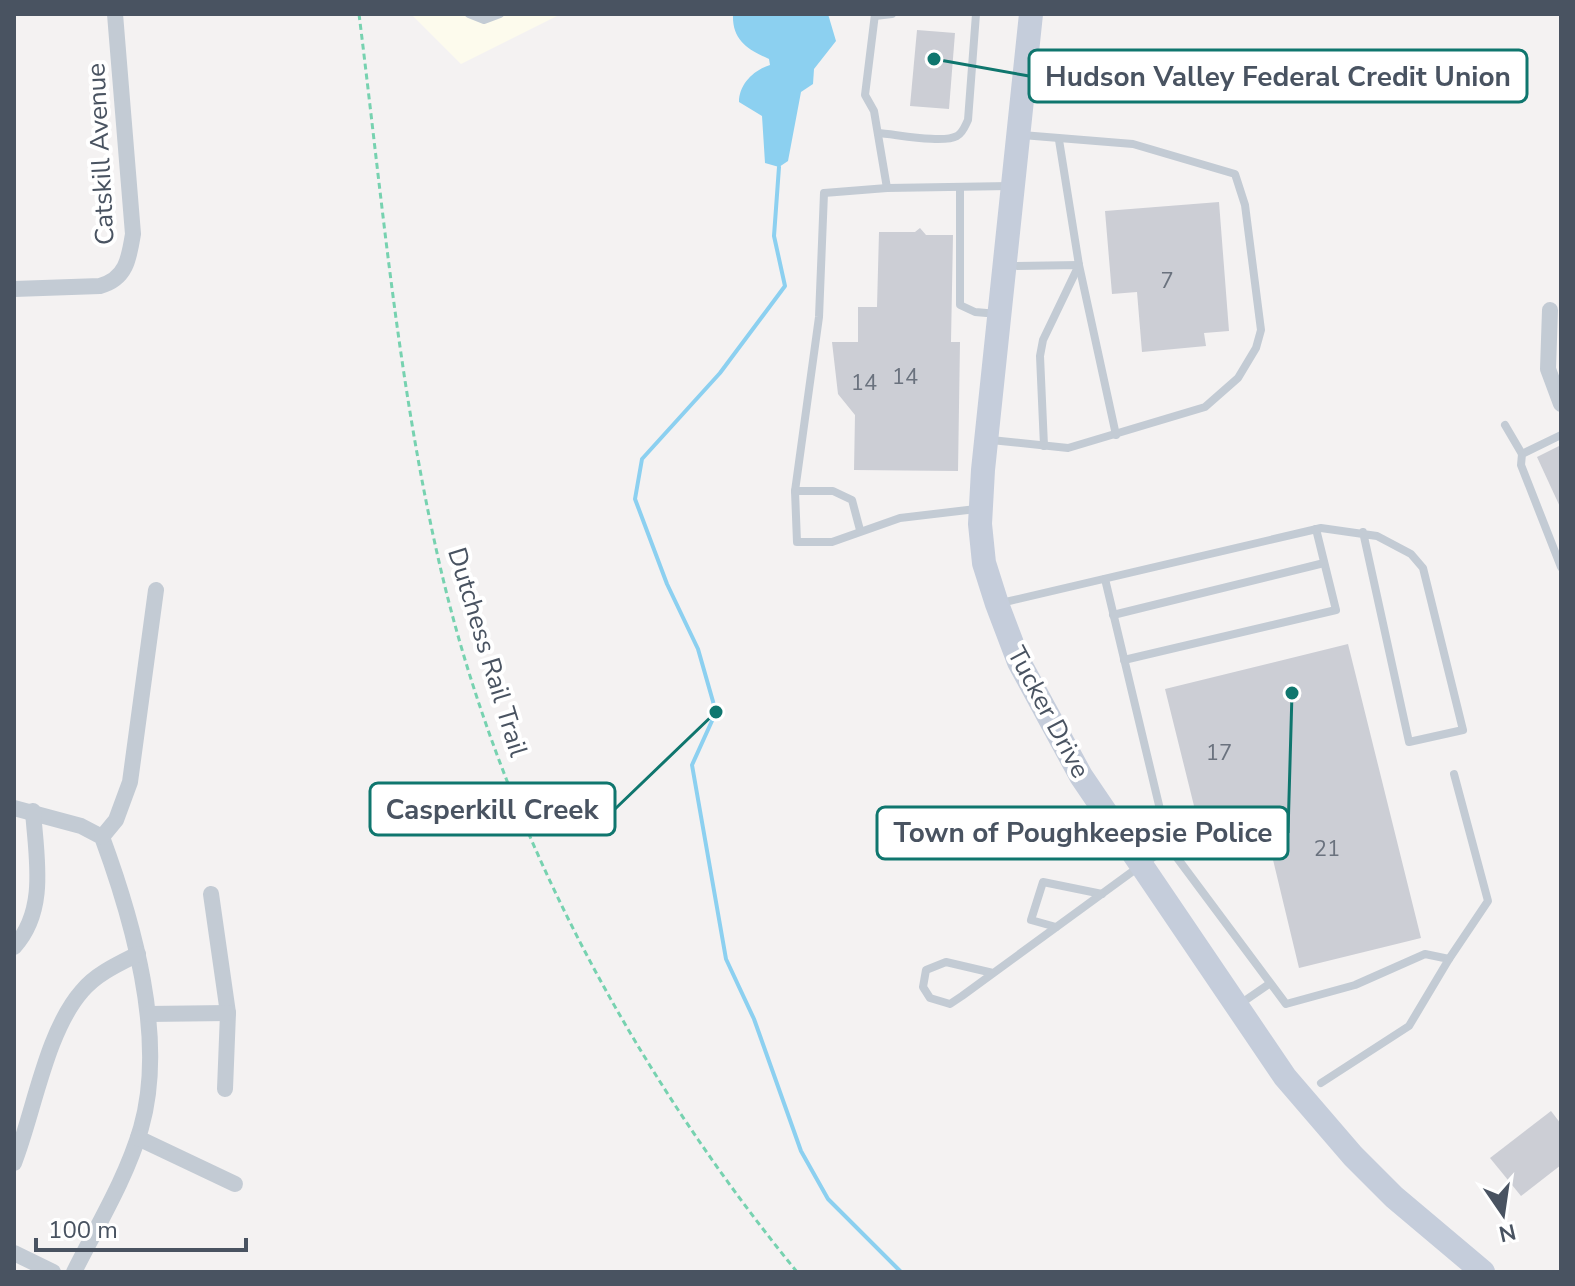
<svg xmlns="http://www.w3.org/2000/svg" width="1575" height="1286" font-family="'Nunito Sans',sans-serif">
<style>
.commercial{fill:#fdfbed}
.water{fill:#8cd0f0}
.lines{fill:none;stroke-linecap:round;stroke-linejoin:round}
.stream{stroke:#8cd0f0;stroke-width:4}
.building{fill:#ccced5}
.path{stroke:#77d2b0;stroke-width:3;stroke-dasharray:6 4;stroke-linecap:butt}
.lane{stroke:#c3cbd4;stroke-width:8}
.street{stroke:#c3cbd4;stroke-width:16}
.secondary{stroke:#c5cddb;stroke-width:24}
.labels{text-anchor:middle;stroke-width:8;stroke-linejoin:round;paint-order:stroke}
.number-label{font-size:22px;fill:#6a727e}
.street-label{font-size:26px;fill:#495361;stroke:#fff}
.leader{fill:none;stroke:#0f766e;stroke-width:3}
.callout-dot{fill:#0f766e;stroke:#fff;stroke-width:3}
.callout{fill:#fff;stroke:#0f766e;stroke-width:3}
.callout-label{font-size:28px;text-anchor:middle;font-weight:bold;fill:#495361}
</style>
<rect width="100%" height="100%" fill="#f4f2f2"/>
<path class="commercial" d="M411,14H561L461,64Z"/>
<path class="water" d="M733,14H828L836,41L814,69L813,84L801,92L788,161L779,167L765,163L762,116L739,102C739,84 754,70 770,65L769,59C746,49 732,39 733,14Z"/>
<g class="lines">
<path class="stream" d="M779,167L774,236L785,286L720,373L642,459L635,499L667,584L698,649L716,712L692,765L726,959L754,1019L801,1151L828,1199L901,1272"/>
</g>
<g class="building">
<path d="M917,30L955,33L949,109L910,106Z"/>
<path d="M1219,202L1229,331L1204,333L1206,346L1142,352L1137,292L1112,294L1105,211Z"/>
<path d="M920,228L926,235H953L951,342H960L958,471L854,470L855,415L838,394L832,342H858V307H877L879,232H915Z"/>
<path d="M1561,445V509L1537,457Z"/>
<path d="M1348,644L1421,938L1299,968L1263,818L1201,834L1165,689Z"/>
<path d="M1551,1111L1561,1124V1165L1521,1196L1490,1158Z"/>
</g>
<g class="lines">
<path class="path" d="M359,14C382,198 398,385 440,566C500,824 630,1067 797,1272"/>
<g class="lane">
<path d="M469,14L484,20L500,14"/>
<path d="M875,14L865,95L874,111L887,188"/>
<path d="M875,16L892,14"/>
<path d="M878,133C895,134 943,144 957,136C963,133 965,126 968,120L976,14"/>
<path d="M1059,140L1079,265L1116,435"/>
<path d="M960,187V305L975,312L998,314"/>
<path d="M1009,266L1079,265L1043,340L1040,356L1044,446"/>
<path d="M1505,425L1522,454"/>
<path d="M1561,435L1522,454L1521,465L1561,567"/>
<path d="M991,440L1068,448L1205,407L1238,378L1256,348L1261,330L1245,205L1235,174L1133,144L1022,135"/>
<path d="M795,491H833L852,500L860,530"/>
<path d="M976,509L900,518L832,542H797L795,491L819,317L824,193L887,188L1010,186"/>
<path d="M1105,579L1169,847L1286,1004L1355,985L1425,954L1449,959L1409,1026L1321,1083"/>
<path d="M1001,603L1321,528L1377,536L1411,554L1423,568L1463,730L1409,742L1363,532"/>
<path d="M1113,615L1324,563"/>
<path d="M1124,660L1336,610L1316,529"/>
<path d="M1056,927L1031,920L1043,882L1102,894"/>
<path d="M1449,959L1488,901L1454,774"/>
<path d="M993,973L946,962L926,970L923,987L930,998L950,1004L962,996L1140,866L1169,847"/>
<path d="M1240,1004L1269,984"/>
</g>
<g class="street">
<path d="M14,289L100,286C126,279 129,259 133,234L115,14"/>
<path d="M1550,310L1548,369L1561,404"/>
<path d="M14,808L81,826L102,837C133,921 167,1038 141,1128C126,1179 97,1226 74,1272"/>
<path d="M102,837L116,820L130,782L156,590"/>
<path d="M211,894L228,1013L225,1089"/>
<path d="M14,947C48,910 36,856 33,811"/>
<path d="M148,1014L228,1013"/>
<path d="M138,1138L235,1184"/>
<path d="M14,1163C34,1112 46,1032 82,991C96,974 118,964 138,954"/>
<path d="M14,1253L53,1272"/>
</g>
<path class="secondary" d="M1031,14L983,470L980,524L984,563L997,604L1019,662L1081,776L1285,1077L1353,1156L1394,1197L1483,1272"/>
</g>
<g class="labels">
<g class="number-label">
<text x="1167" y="288">7</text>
<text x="905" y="384">14</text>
<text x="864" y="390">14</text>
<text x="1219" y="760">17</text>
<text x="1327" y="856">21</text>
</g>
<g class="street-label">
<text transform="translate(100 154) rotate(-93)" y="9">Catskill Avenue</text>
<text transform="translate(488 652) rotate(73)" y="9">Dutchess Rail Trail</text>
<text transform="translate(1049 712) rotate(62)" y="9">Tucker Drive</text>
</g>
</g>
<path class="leader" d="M934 59L1029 76M716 712L615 809M1292 693L1288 833"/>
<g class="callout-dot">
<circle cx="934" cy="59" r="8"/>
<circle cx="716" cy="712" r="8"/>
<circle cx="1292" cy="693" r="8"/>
</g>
<g class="callout">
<rect x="1029" y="50" width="498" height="52" rx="8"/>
<rect x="370" y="783" width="245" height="52" rx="8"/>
<rect x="877" y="807" width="411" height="52" rx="8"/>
</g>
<g class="callout-label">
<text x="1278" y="86">Hudson Valley Federal Credit Union</text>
<text x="492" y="819">Casperkill Creek</text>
<text x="1083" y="842">Town of Poughkeepsie Police</text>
</g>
<rect width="1575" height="1286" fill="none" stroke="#495361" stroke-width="32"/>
<g transform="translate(1503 1214) rotate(167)" stroke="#ffffff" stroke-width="6" paint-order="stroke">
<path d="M0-6L14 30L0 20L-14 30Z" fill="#495361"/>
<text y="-12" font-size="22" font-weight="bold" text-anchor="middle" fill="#495361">N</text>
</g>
<path d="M36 1238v12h210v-12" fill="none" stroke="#495361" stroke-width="4"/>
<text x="48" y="1238" font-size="24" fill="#495361" stroke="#ffffff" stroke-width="6" paint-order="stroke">100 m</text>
</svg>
